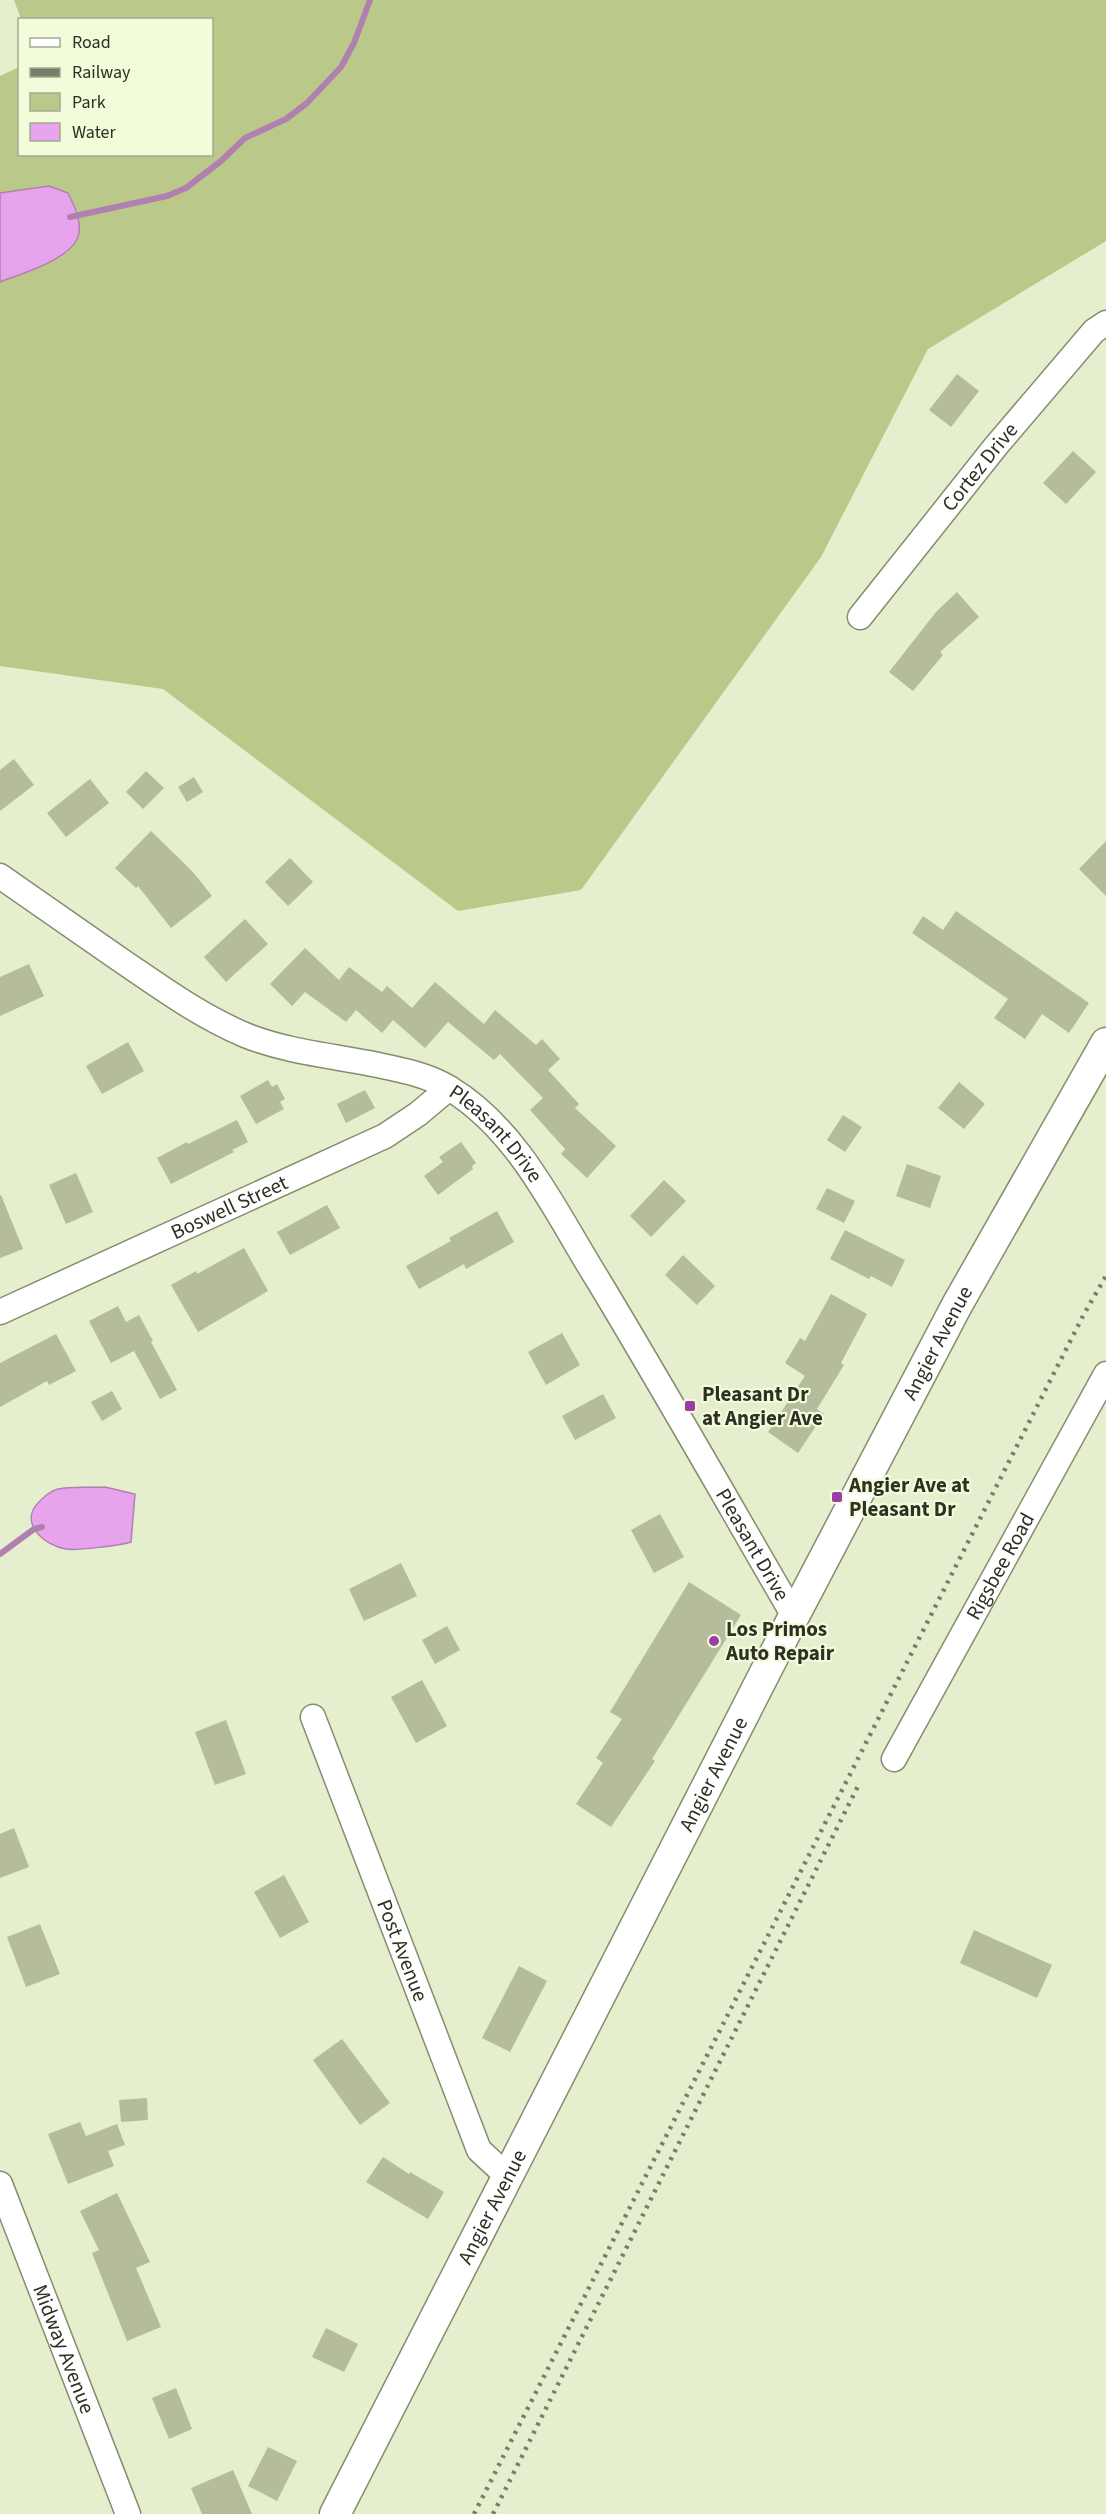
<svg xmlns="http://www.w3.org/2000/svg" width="1106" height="2514" font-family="'Source Sans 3',sans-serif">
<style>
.green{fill:#bac989}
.water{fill:#e7a3ec;stroke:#af80b0;stroke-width:1.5}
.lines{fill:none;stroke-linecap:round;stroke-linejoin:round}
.stream{stroke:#af80b0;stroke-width:6}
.building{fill:#b4bc9c}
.minor-casing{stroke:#858d6f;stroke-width:27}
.major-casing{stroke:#858d6f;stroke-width:33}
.minor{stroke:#fff;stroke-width:24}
.major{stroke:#fff;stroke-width:30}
.rail{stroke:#787e69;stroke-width:4.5;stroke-dasharray:3 6;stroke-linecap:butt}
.poi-dot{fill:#9c3da5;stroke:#f2fbda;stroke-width:2}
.labels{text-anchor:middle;stroke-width:4.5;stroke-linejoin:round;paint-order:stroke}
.street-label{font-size:21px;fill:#2d3023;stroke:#f2fbda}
.poi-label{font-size:21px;font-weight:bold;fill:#2d3023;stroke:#f2fbda;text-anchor:start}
</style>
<rect width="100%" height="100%" fill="#e5eecd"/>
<path class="green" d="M14,0H1106V241L928,349L821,557L581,890L458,911L163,689L0,666V76L19,67L20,154H212V20L21,19Z"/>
<g class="water">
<path d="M49,186L68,193C74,206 81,218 79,233C76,258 20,274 0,282V193Z"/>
<path d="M105,1487L135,1494L131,1542C123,1545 75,1551 66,1549C44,1546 18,1522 39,1502C45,1496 50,1491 58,1489C73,1486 90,1488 105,1487Z"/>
</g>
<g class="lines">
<g class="stream">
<path d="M70,217L167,196L186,188L221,161L245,138L286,119L307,103L341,67L354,43L370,0"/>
<path d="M0,1554L34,1529L42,1527"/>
</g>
</g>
<g class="building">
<path d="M957,374L979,391L951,427L929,410Z"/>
<path d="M1073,451L1096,472L1066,504L1043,483Z"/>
<path d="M957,592L979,617L940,652L943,655L913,691L889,672L936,612Z"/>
<path d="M14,759L34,785L0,811V770Z"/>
<path d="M146,771L164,788L143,809L126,792Z"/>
<path d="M194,777L203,792L187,802L178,787Z"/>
<path d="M90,779L109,803L66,837L47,813Z"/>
<path d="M151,831L193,872L212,896L171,928L138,886L136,888L115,868Z"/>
<path d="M1106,841V896L1079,869Z"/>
<path d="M290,858L313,882L288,906L265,882Z"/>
<path d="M956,911L1089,1003L1069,1033L1042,1014L1025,1039L994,1018L1008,999L912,933L923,916L943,930Z"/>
<path d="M245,919L268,944L226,982L204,957Z"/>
<path d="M305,948L339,980L349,967L382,992L387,986L412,1008L435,982L484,1024L495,1010L536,1045L542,1039L560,1059L548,1070L579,1104L575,1108L616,1146L587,1178L561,1154L565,1149L530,1110L543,1098L500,1054L494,1060L448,1022L425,1048L393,1020L382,1033L356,1010L346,1022L305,992L292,1006L270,984Z"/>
<path d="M29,964L44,996L0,1016V977Z"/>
<path d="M128,1042L144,1071L102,1094L86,1066Z"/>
<path d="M268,1080L272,1087L277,1084L285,1099L280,1102L284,1109L256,1124L240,1096Z"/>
<path d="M959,1082L985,1104L964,1129L938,1108Z"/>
<path d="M365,1090L375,1108L346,1123L337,1104Z"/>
<path d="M843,1115L862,1127L845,1152L827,1140Z"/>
<path d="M237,1120L248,1142L232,1150L234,1152L171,1184L157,1158L187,1142L188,1144Z"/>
<path d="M461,1142L476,1163L472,1166L473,1169L438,1195L424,1176L443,1162L439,1157Z"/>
<path d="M907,1164L941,1176L930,1208L896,1196Z"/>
<path d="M76,1173L93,1212L66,1224L49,1185Z"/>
<path d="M664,1180L686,1201L651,1237L630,1216Z"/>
<path d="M827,1188L855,1201L844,1223L816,1209Z"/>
<path d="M1,1195L23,1249L0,1258V1196Z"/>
<path d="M327,1205L340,1228L290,1255L277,1232Z"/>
<path d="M497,1211L514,1242L466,1269L464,1264L419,1289L406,1266L451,1241L449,1238Z"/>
<path d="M845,1230L905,1260L892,1287L871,1276L869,1279L830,1259Z"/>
<path d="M244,1248L268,1291L198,1332L171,1285L196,1271L197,1274Z"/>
<path d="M683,1255L715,1286L697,1305L665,1275Z"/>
<path d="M831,1294L867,1314L841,1363L844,1365L817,1409L824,1414L798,1453L768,1432L805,1376L785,1363L800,1338L805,1341Z"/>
<path d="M118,1306L126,1322L139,1315L153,1341L151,1342L177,1390L160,1399L134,1351L111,1363L89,1321Z"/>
<path d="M562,1333L580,1365L546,1385L528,1352Z"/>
<path d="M56,1334L76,1371L49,1385L47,1381L0,1407V1363Z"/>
<path d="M112,1391L122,1409L102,1421L91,1402Z"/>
<path d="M603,1394L616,1418L575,1440L562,1416Z"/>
<path d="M660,1514L684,1557L654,1573L631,1530Z"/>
<path d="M401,1563L417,1596L364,1621L349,1589Z"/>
<path d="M689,1582L741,1615L652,1759L655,1761L611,1827L576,1804L603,1763L596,1758L622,1719L610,1712Z"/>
<path d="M447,1626L460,1650L435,1664L422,1640Z"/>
<path d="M422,1680L447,1726L416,1743L391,1697Z"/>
<path d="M226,1720L246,1774L215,1785L195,1732Z"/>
<path d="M14,1828L29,1867L0,1878V1834Z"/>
<path d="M284,1875L309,1922L280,1938L254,1892Z"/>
<path d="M40,1924L60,1974L26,1987L7,1937Z"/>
<path d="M974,1930L1052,1965L1037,1998L960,1963Z"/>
<path d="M519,1966L547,1981L510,2052L482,2038Z"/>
<path d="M342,2039L390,2103L360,2125L313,2060Z"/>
<path d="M147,2098L148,2120L121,2122L119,2100Z"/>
<path d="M80,2122L86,2136L117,2124L125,2145L108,2151L114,2166L68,2184L48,2134Z"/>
<path d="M383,2157L409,2174L410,2172L444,2192L428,2219L366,2182Z"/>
<path d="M117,2193L150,2262L136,2268L161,2327L127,2341L92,2253L99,2250L80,2211Z"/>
<path d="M326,2328L358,2344L344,2372L312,2357Z"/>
<path d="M176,2388L192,2429L169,2439L152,2398Z"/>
<path d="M268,2447L297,2461L277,2501L248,2486Z"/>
<path d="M233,2470L252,2514H202L191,2488Z"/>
</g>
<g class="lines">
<g class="minor-casing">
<g id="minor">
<path id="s1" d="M860,617L996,446L1094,331L1106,323"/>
<path id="s2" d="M0,876C41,905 82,933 122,961C162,988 200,1016 245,1035C287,1052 334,1056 378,1065C402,1070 428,1075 449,1088C519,1130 556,1213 598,1280C665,1391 729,1504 794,1616"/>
<path id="s3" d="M0,1312L385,1136L418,1114L449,1088"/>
<path id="s4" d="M313,1717L479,2150L506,2175"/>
<path id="s5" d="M894,1759L1106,1374"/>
<path id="s6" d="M0,2184L128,2514"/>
</g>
</g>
<g class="major-casing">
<g id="major">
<path id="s7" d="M335,2514L794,1616L957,1305L1106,1043"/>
</g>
</g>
<use href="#minor" class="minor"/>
<use href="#major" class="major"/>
<g class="rail">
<path d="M474,2514L1084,1314L1106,1276"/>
<path d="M493,2514L859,1784"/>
</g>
</g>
<g class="poi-dot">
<rect x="684" y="1400" width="12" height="12" rx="3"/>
<rect x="831" y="1491" width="12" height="12" rx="3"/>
<circle cx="714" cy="1641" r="6"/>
</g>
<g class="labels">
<g class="street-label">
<text dy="7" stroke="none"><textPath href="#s1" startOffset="192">Cortez Drive</textPath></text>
<text dy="7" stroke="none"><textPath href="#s2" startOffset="570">Pleasant Drive</textPath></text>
<text dy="7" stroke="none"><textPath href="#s3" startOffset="252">Boswell Street</textPath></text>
<text dy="7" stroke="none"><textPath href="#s7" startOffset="1317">Angier Avenue</textPath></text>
<text dy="7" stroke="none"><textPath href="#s2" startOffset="1056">Pleasant Drive</textPath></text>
<text dy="7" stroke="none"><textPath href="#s5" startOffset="220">Rigsbee Road</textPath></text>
<text dy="7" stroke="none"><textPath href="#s7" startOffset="831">Angier Avenue</textPath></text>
<text dy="7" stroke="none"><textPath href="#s4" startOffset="250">Post Avenue</textPath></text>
<text dy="7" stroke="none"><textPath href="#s7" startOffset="345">Angier Avenue</textPath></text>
<text dy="7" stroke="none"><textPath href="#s6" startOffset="177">Midway Avenue</textPath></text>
</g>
<g class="poi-label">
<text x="702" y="1401">Pleasant Dr<tspan x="702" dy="24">at Angier Ave</tspan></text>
<text x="849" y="1492">Angier Ave at<tspan x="849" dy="24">Pleasant Dr</tspan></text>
<text x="726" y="1636">Los Primos<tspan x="726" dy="24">Auto Repair</tspan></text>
</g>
</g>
<rect x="18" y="18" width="195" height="138" fill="#f2fbda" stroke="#a3aa91" stroke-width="1.5"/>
<rect x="30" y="38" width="30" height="9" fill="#ffffff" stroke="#a3aa91" stroke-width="1.5"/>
<text x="72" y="48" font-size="18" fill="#2d3023">Road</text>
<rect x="30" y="68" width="30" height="9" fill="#787e69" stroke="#a3aa91" stroke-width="1.5"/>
<text x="72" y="78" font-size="18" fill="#2d3023">Railway</text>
<rect x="30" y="93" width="30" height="18" fill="#bac989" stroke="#a3aa91" stroke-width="1.5"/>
<text x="72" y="108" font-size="18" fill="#2d3023">Park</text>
<rect x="30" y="123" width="30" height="18" fill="#e7a3ec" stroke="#a3aa91" stroke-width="1.5"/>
<text x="72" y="138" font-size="18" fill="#2d3023">Water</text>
</svg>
